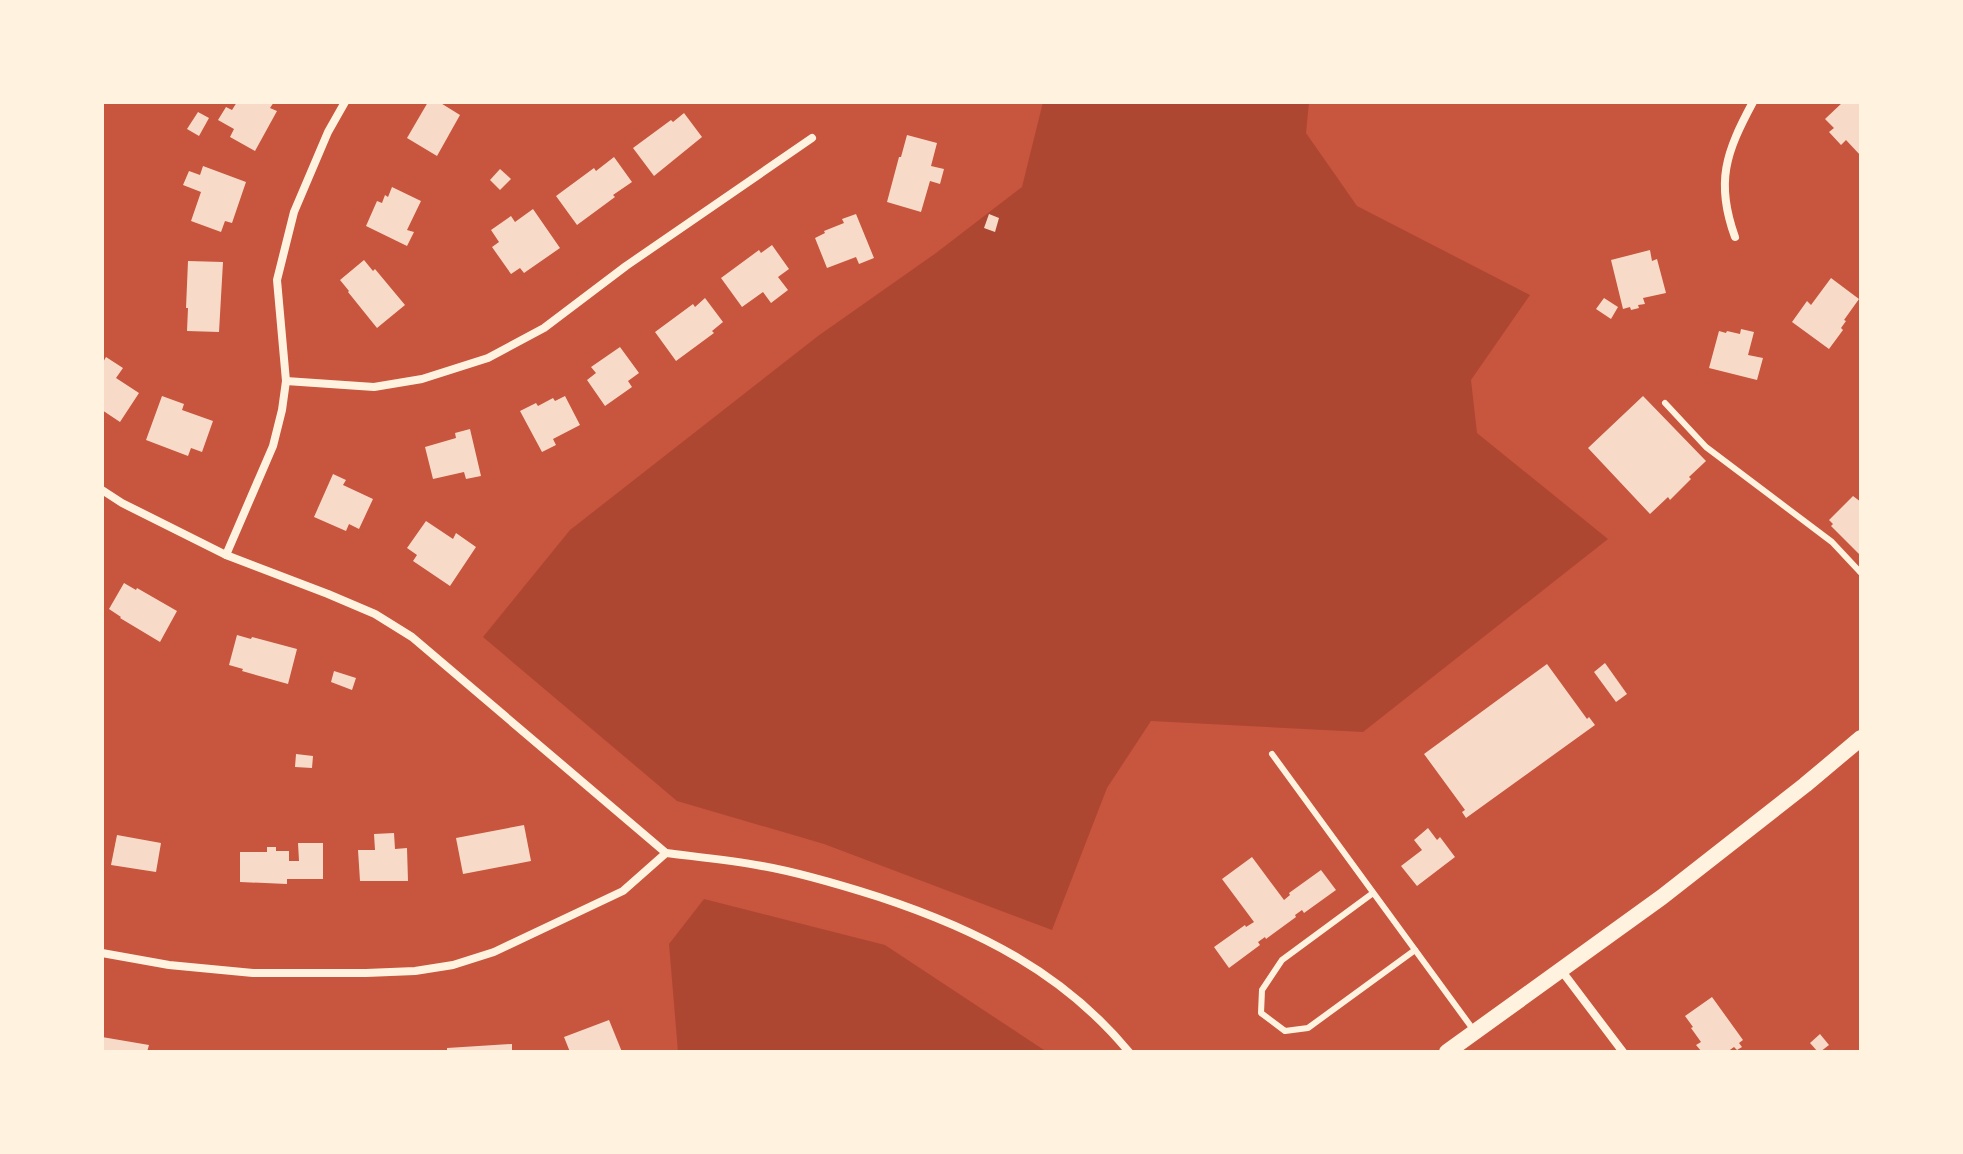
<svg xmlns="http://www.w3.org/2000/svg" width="1963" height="1154" font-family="Manrope,sans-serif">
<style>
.green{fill:#ae4732}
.building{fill:#f7dbc8}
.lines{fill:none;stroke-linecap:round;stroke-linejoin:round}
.service{stroke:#fff3e0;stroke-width:6}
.minor{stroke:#fff3e0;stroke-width:8}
.secondary{stroke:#fff3e0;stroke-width:16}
</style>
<rect width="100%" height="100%" fill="#c8553d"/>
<g class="green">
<path d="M1043,102H1309L1306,133L1357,206L1530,295L1471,380L1477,433L1608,539L1363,732L1151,721L1107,788L1052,930L824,844L677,801L483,637L570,530L818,336L936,253L1022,187Z"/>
<path d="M704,899L885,945L1047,1052H678L669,944Z"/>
</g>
<g class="building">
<path d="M237,102H274L270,108L277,111L255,151L230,137L234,129L218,120L226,107L232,110Z"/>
<path d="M428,102H439L460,115L437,156L407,138Z"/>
<path d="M1843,102H1861V156L1846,140L1841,145L1829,132L1834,128L1825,119Z"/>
<path d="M198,112L209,118L199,136L187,129Z"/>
<path d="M684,113L702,137L654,176L633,148L671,120L673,122Z"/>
<path d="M907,135L937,143L931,166L944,169L940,184L930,181L921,212L887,202L899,157H901Z"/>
<path d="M614,157L632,182L613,195L615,197L577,225L556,196L594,168L596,171Z"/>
<path d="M203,166L246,182L232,223L225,221L221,232L191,221L201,192L183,185L189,171L200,175Z"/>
<path d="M500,169L511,179L500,190L490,180Z"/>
<path d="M392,187L421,201L407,230L414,232L407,246L366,226L377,201L382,203L385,195L388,197Z"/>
<path d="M533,209L560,248L524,273L520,268L511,274L492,247L499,242L491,230L511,216L515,222Z"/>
<path d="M856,214L874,258L859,264L856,257L827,268L815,238L825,233L824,231L844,223L842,219Z"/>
<path d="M989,214L999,218L995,232L984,228Z"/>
<path d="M772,245L789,269L778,277L788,290L771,303L763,292L742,307L721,278L759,250L761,253Z"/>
<path d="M1650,250L1652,261L1657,259L1666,293L1643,298L1645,304L1638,305L1639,308L1631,310L1630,307L1623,309L1611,260Z"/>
<path d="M364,260L373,271L375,269L405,305L377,328L348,292L349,291L340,280Z"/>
<path d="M188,261L223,262L219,332L187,331L188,308H186Z"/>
<path d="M1831,278L1859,299L1844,320L1846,321L1841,328L1843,330L1829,349L1792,322L1807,301L1811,305Z"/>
<path d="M705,298L723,322L712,331L714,333L676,361L655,332L693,304L695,307Z"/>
<path d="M1604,298L1618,307L1611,319L1596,309Z"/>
<path d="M1741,329L1754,332L1748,355L1763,358L1757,380L1709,368L1719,331L1726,333L1727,331L1740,334Z"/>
<path d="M620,347L639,373L628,381L632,387L605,406L587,380L596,373L591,367Z"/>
<path d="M106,357L123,368L116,378L139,393L120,422L102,410V364Z"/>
<path d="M162,396L184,404L182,410L213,421L202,452L191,448L188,456L146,440Z"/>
<path d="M565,396L580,425L553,439L556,445L542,452L520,411L536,403L538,406L553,398L555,401Z"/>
<path d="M1643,396L1706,461L1689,477L1691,479L1670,500L1668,497L1650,514L1588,448Z"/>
<path d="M470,429L481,476L466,479L464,472L433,479L425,447L456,438L455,433Z"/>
<path d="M333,474L346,480L343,485L373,499L359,529L349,524L346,531L314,517Z"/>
<path d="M1853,496L1861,502V556L1831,526L1833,524L1829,520Z"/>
<path d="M426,521L453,539L456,533L476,547L450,586L413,561L417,555L407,548Z"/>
<path d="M124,583L136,590L137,588L177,611L160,642L120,618L121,617L109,609Z"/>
<path d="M237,635L251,639L252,637L297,649L288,684L242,671L243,669L229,665Z"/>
<path d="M1605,663L1627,694L1616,702L1594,672Z"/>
<path d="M1547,664L1587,719L1589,717L1595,725L1466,818L1462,812L1465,810L1424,754Z"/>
<path d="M334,671L356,678L352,690L331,682Z"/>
<path d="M296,754L313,756L312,768L295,767Z"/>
<path d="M524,825L531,861L463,874L456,838Z"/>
<path d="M1428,828L1437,840L1440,837L1455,857L1417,886L1401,866L1422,850L1414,840Z"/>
<path d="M394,833L395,849L407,848L408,881H360L358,850H375L374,834Z"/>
<path d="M117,835L161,843L156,872L111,865Z"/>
<path d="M298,843H323V879H287V884L240,882V852H267V847H276V851H289V861H299Z"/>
<path d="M1252,857L1284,900L1290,895L1289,893L1321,870L1336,890L1304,913L1302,910L1295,915L1296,917L1266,939L1265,937L1258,942L1260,945L1229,968L1214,947L1245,925L1246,927L1254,922L1222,879Z"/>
<path d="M1712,997L1743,1040L1739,1043L1742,1047L1737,1050L1734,1047L1727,1052H1702L1696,1045L1701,1042L1691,1028L1693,1027L1685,1016Z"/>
<path d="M609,1020L622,1052H570L564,1037Z"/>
<path d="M1820,1034L1829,1045L1820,1052H1818L1810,1043Z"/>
<path d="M102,1037L149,1045L147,1052H102Z"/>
<path d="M512,1044V1052H447V1048Z"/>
</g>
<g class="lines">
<g class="service">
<path d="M1665,403L1706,447L1832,542L1861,573"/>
<path d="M1272,754L1475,1032"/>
<path d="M1373,893L1282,960L1262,990L1261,1013L1285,1031L1308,1028L1415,950"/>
</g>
<g class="minor">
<path d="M1735,237C1715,182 1726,152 1753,102"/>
<path d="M286,381L374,387L422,379L488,358L544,328L626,266L812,138"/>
<path d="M102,490L122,503L226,555L328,594L375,614L412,637L666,853"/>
<path d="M226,555L273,446L282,410L286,381L277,280L294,212L328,132L345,102"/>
<path d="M102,953L169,965L253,973H366L415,971L453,965L494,952L623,891L666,853C698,857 730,860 762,866C802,873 841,885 879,897C976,929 1063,972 1129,1052"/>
<path d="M1561,970L1623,1052"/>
</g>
<path class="secondary" d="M1447,1052L1662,897L1805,785L1861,738"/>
</g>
<rect width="1963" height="1154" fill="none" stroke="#fff3e0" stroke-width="208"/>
</svg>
